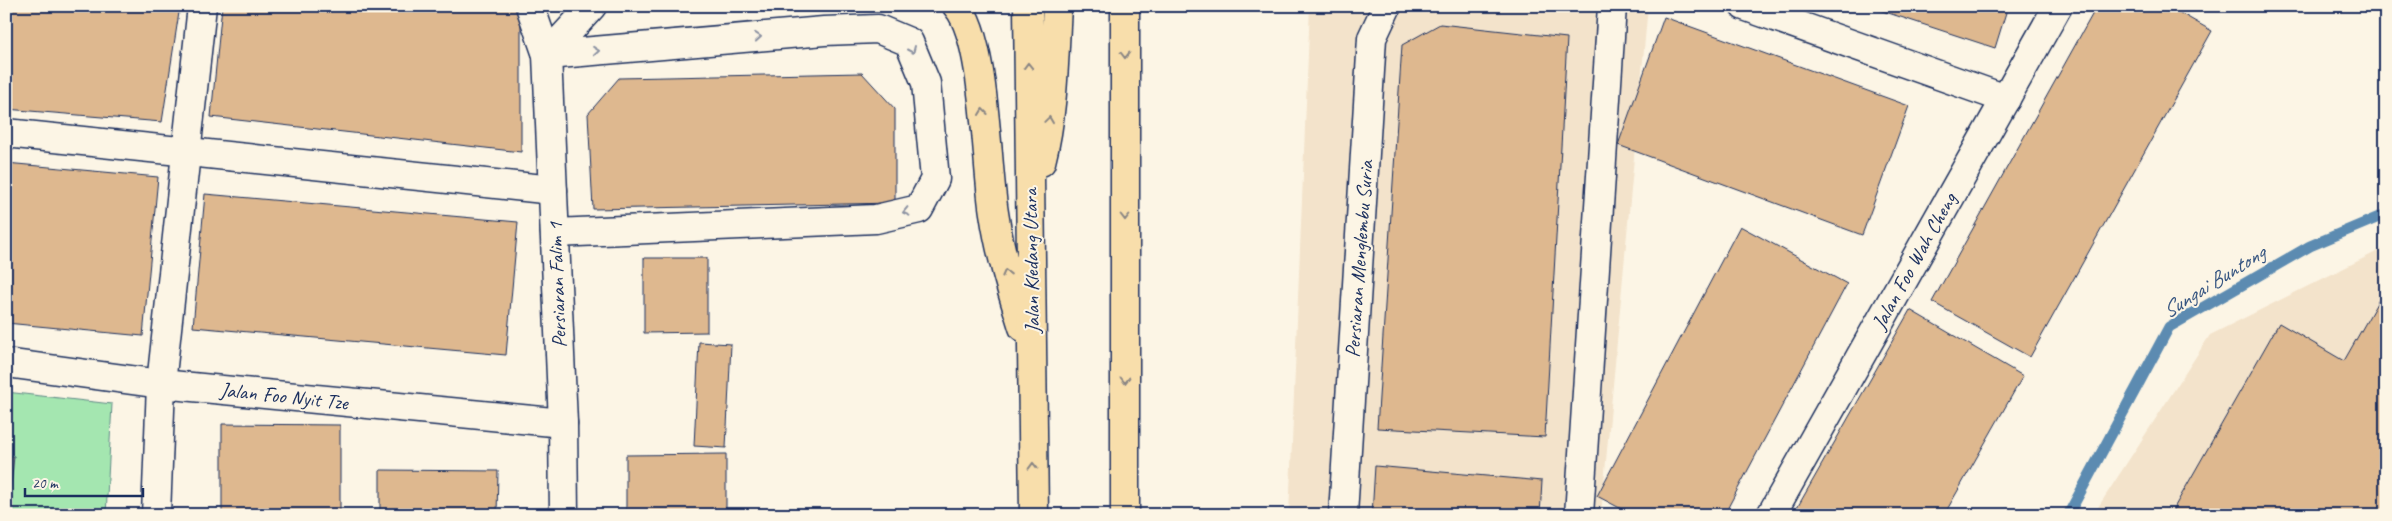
<svg xmlns="http://www.w3.org/2000/svg" width="2392" height="521" font-family="Caveat,sans-serif">
<style>
.built{fill:#f3e3cb}
.green{fill:#a4e6b0;stroke:#608a87}
.lines{fill:none;stroke-linecap:round;stroke-linejoin:round}
.stream{stroke:#5c8bb1;stroke-width:11}
.building{fill:#deb88f;stroke:#1b2f5e}
.minor-casing{stroke:#1b2f5e;stroke-width:31}
.major-casing{stroke:#1b2f5e;stroke-width:31}
.minor{stroke:#fcf5e5;stroke-width:28}
.major{stroke:#f8deab;stroke-width:28}
.oneway{stroke:#8c92a2}
.oneway2{stroke:#8a8684}
.labels{text-anchor:middle;stroke-width:4;stroke-linejoin:round;paint-order:stroke}
.street-label{font-size:21px;fill:#1b2f5e;stroke:#fcf5e5}
.water-label{font-size:22px;font-style:italic;fill:#365581;stroke:#fcf5e5}
</style>
<rect width="100%" height="100%" fill="#fcf5e5"/>
<filter id="ink" filterUnits="userSpaceOnUse"><feTurbulence type="fractalNoise" baseFrequency=".02" numOctaves="2"/><feDisplacementMap in="SourceGraphic" scale="10" xChannelSelector="R" yChannelSelector="G"/><feConvolveMatrix kernelMatrix="1 2 1 2 8 2 1 2 1" color-interpolation-filters="sRGB"/></filter>
<g filter="url(#ink)">
<g class="built">
<path d="M1310,6H1648L1601,515H1289Z"/>
<path d="M2386,247V515H2093L2210,335Z"/>
</g>
<path class="green" d="M6,392L112,404L106,515H6Z"/>
<g class="lines">
<path class="stream" d="M2068,515L2169,327L2310,246L2386,214"/>
</g>
<g class="building">
<path d="M6,6H180L162,122L6,109Z"/>
<path d="M222,6H518L521,9V152L211,117Z"/>
<path d="M1867,6H2008L1995,48Z"/>
<path d="M2097,6H2168L2212,31L2030,357L1932,302Z"/>
<path d="M1664,17L1909,106L1862,235L1618,145Z"/>
<path d="M1440,24L1567,38L1545,437L1377,428L1402,45Z"/>
<path d="M862,73L895,109V203L593,209L588,114L619,78Z"/>
<path d="M6,163L158,177L143,336L6,323Z"/>
<path d="M205,194L518,222L506,355L193,327Z"/>
<path d="M1740,226L1847,284L1724,515H1633L1597,496Z"/>
<path d="M644,258H707V332L644,333Z"/>
<path d="M2386,287V515H2170L2279,323L2344,361Z"/>
<path d="M1910,310L2023,376L1944,515H1793Z"/>
<path d="M699,342L731,344L726,448L694,446Z"/>
<path d="M222,424L340,425V515H222Z"/>
<path d="M726,454V515H626V455Z"/>
<path d="M6,456H14L8,515H6Z"/>
<path d="M1375,466L1542,481L1540,515H1372Z"/>
<path d="M380,470L498,471L497,515H380Z"/>
</g>
<g class="lines">
<g class="minor-casing">
<g id="minor">
<path d="M530,6L547,55L563,423L564,515"/>
<path d="M1744,6L2006,99"/>
<path d="M547,55L824,31L878,29L909,42L926,83L935,179L919,209L876,219L555,233"/>
<path d="M547,55L592,6"/>
<path d="M6,133L553,190"/>
<path d="M6,363L161,384L563,423"/>
<path d="M156,515L161,384L202,6"/>
<path d="M1343,515L1372,38L1387,6"/>
<path d="M1579,515L1612,6"/>
<path d="M1771,515L2058,6"/>
</g>
</g>
<g class="major-casing">
<g id="major">
<path d="M957,6C986,40 986,165 994,213C1000,253 1011,289 1023,327"/>
<path d="M1028,6L1034,515"/>
<path d="M1125,6V515"/>
<path d="M1041,162C1054,111 1054,58 1057,6"/>
</g>
</g>
<use href="#minor" class="minor"/>
<use href="#major" class="major"/>
</g>
<defs><path id="oneway-chevron" d="M-2-3.5L2.5 0L-2 3.5" fill="none" stroke-width="1.6" stroke-linecap="round" stroke-linejoin="round" transform="scale(1.25)"/></defs>
<g class="oneway">
<use href="#oneway-chevron" transform="translate(758 37) rotate(-5)"/>
<use href="#oneway-chevron" transform="translate(912 50) rotate(66)"/>
<use href="#oneway-chevron" transform="translate(596 51) rotate(-5)"/>
<use href="#oneway-chevron" transform="translate(906 212) rotate(167)"/>
</g>
<g class="oneway2">
<use href="#oneway-chevron" transform="translate(1125 55) rotate(90)"/>
<use href="#oneway-chevron" transform="translate(1028 66) rotate(-91)"/>
<use href="#oneway-chevron" transform="translate(983 112) rotate(-96)"/>
<use href="#oneway-chevron" transform="translate(1049 120) rotate(-82)"/>
<use href="#oneway-chevron" transform="translate(1125 217) rotate(90)"/>
<use href="#oneway-chevron" transform="translate(1006 273) rotate(-104)"/>
<use href="#oneway-chevron" transform="translate(1125 380) rotate(90)"/>
<use href="#oneway-chevron" transform="translate(1033 466) rotate(-91)"/>
</g>
</g>
<g class="labels">
<g class="street-label">
<text transform="translate(1359 259) rotate(-86)" y="7">Persiaran Menglembu Suria</text>
<text transform="translate(1031 261) rotate(-91)" y="7">Jalan Kledang Utara</text>
<text transform="translate(1914 261) rotate(-61)" y="7">Jalan Foo Wah Cheng</text>
<text transform="translate(557 285) rotate(-92)" y="7">Persiaran Falim 1</text>
<text transform="translate(284 396) rotate(6)" y="7">Jalan Foo Nyit Tze</text>
</g>
<g class="water-label">
<text transform="translate(2213 281) rotate(-32)" y="8">Sungai Buntong</text>
</g>
</g>
<rect width="2392" height="521" fill="none" stroke="#fcf5e5" stroke-width="25"/>
<rect x="12" y="12" width="2367" height="496" fill="none" stroke="#1b2f5e" stroke-width="2" filter="url(#ink)"/>
<path d="M25 488v8h118v-8" fill="none" stroke="#1b2f5e" stroke-width="2.5"/>
<text x="32" y="488" font-size="15" fill="#1b2f5e" stroke="#fcf5e5" stroke-width="4" paint-order="stroke">20 m</text>
</svg>
